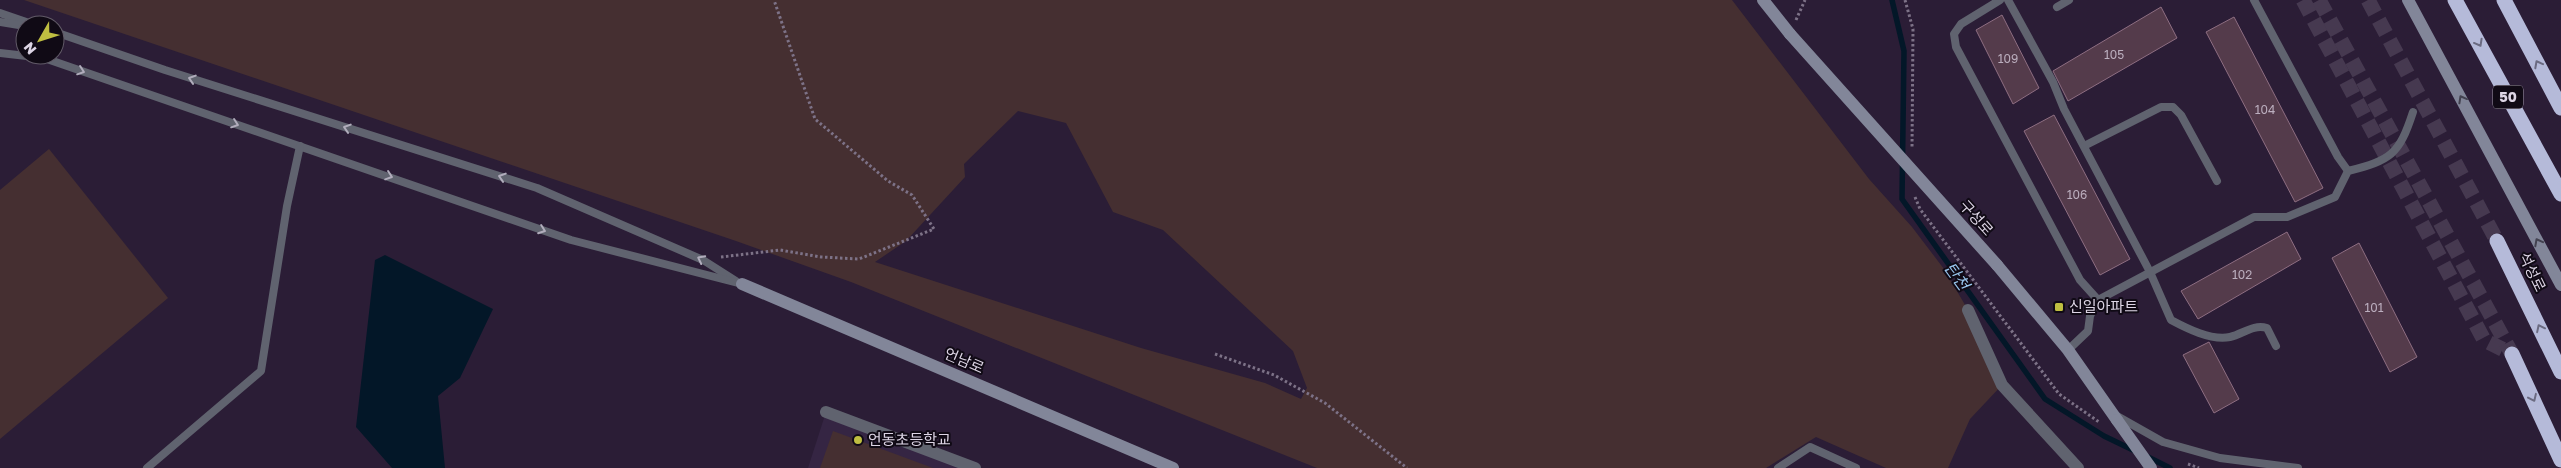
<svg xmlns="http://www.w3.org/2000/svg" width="2561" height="468" font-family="'Golos Text','Noto Sans KR',sans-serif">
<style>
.built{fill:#352543}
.green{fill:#452f31;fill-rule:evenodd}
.water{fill:#031728}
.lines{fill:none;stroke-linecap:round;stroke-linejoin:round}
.stream{stroke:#031728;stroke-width:5.5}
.building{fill:#543b4b;stroke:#8e6e82}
.highway-tunnel{stroke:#463950;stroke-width:15;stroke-dasharray:15 8;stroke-linecap:butt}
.path{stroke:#7d7287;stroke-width:3;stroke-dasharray:2.5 2.5;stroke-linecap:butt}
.lane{stroke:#60636f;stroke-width:8}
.street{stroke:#60636f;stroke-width:12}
.secondary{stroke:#828699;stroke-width:12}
.highway{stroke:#b5bad9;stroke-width:15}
.secondary-bridge{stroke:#828699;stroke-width:12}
.oneway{stroke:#6b6b81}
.oneway2{stroke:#b1adbc}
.oneway3{stroke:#434250}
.poi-dot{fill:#bfbe41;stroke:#100a15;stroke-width:2}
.labels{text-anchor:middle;stroke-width:4;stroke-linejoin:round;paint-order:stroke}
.number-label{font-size:12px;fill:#bbaebe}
.shield{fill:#100a15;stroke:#a098a7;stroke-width:1}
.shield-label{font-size:14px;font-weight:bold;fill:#ddd5e5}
.street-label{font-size:15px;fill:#ddd5e5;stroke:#100a15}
.poi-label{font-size:15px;fill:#ddd5e5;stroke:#100a15;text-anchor:start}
.water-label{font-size:16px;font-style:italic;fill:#98c5ec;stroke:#100a15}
</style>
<rect width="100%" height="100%" fill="#2b1d36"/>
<path class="built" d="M826,412L975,468H808Z"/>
<g class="green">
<path d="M24,0H1732L1869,179L1912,227L1944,269L1968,310L2002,385L1970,419L1948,468H1886L1816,437L1766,468H1317L851,282L736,241ZM1018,111L1066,123L1113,212L1163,230L1293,351L1307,388L1301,399L1265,383L1141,348L875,262L906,241L965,177L964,164Z"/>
<path d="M49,149L168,298L0,439V190Z"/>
<path d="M833,431L933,468H820Z"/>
</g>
<path class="water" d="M385,255L493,309L460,378L438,396L445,468H392L356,427L375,260Z"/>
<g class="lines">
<g class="stream">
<path d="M1892,0L1904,51L1902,199L2045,399L2104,436L2135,451"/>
<path d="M2148,457L2170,468"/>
</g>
</g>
<g class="building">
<path d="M2161,7L2177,38L2068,101L2053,71Z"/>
<path d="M2002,15L2039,88L2013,104L1976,30Z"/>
<path d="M2234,17L2323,188L2295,202L2206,32Z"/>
<path d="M2054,115L2130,259L2100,275L2024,131Z"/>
<path d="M2287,232L2301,259L2198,319L2181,291Z"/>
<path d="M2359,243L2417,357L2390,372L2332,258Z"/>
<path d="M2209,342L2239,399L2214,413L2183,355Z"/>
</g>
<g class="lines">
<g class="highway-tunnel">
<path d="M2303,0L2484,340L2512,354"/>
<path d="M2319,0L2512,354"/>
<path d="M2368,0L2497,241"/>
</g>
<g class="path">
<path d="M1905,0L1913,29L1912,149"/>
<path d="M1796,20L1805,0"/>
<path d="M1915,197L1920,209L2059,394L2099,422"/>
<path d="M721,257L780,250L821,257L859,259L934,229L912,195L888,181L815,119L774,0"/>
<path d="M1215,354L1274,375L1325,403L1407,468"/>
<path d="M2188,464L2199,468"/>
</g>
<g class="lane">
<path d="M2000,0L1961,24L1954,34L1956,47L2080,280L2098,300"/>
<path d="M2008,0L2053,82L2064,109L2150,272L2171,320C2186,328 2211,341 2230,337C2243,334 2253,324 2267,328L2276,346"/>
<path d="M2254,0L2338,157L2348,171"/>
<path d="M2057,7L2069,0"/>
<path d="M0,13L35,25"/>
<path d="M0,22L25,26"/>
<path d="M55,32L165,70L537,188L703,260L736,281"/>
<path d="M0,53L44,58L571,240L742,284"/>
<path d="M2084,146L2161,107H2173L2181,115L2217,181"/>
<path d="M2068,350L2088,331L2090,316L2098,300L2254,217H2287L2335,197L2348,171C2391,160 2399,155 2413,112"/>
<path d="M2117,416L2163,442L2220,458L2298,468"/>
<path d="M147,468L261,371L287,206L300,146"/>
<path d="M1778,468L1810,447L1856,468"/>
</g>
<g class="street">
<path d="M1968,310L2002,385L2078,468"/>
<path d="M826,412L975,468"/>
</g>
<g class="secondary">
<path d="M1763,0L1790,34"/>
<path d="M2408,0L2561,285"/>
<path d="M1997,265L2068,350L2117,420"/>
<path d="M742,284L1173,468"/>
</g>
<g class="highway">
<path d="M2455,0L2561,194"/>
<path d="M2504,0L2561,108"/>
<path d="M2497,241L2561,372"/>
<path d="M2512,354L2561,460"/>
</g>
<g class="secondary-bridge">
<path d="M1790,34L1997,265"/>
<path d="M2117,420L2151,468"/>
</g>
</g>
<defs><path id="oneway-chevron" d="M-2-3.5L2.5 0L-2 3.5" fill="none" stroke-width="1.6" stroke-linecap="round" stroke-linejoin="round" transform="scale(1.25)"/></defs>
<g class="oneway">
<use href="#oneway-chevron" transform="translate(2479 43) rotate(61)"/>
<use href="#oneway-chevron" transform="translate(2538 64) rotate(-118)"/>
<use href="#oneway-chevron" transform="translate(2540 328) rotate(-116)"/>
<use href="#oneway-chevron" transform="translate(2533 398) rotate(65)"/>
</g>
<g class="oneway2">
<use href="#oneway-chevron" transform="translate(81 71) rotate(19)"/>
<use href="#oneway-chevron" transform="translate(192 79) rotate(-162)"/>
<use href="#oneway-chevron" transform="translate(235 124) rotate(19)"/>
<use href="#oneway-chevron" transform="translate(347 128) rotate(-162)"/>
<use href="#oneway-chevron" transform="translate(389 176) rotate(19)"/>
<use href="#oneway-chevron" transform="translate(502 177) rotate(-162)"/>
<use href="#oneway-chevron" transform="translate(542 230) rotate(20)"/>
<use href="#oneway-chevron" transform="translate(701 259) rotate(-153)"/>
</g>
<g class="oneway3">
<use href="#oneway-chevron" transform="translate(2462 99) rotate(-119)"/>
<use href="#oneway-chevron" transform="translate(2538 242) rotate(-118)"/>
</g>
<g class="poi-dot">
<rect x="2054" y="302" width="10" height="10" rx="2.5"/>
<circle cx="858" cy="440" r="5"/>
</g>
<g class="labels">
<g class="number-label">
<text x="2114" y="59">105</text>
<text x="2008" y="63">109</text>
<text x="2265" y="114">104</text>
<text x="2077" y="199">106</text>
<text x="2242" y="279">102</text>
<text x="2374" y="312">101</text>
</g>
<rect class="shield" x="2493" y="85.5" width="30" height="23" rx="4"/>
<g class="shield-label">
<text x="2508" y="102">50</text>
</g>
<g class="street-label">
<text transform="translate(1976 218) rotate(48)" y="5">구성로</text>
<text transform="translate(2532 272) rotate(64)" y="5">석성로</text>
<text transform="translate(964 361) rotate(23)" y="5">언남로</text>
</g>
<g class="poi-label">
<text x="2069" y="312">신일아파트</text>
<text x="868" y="445">언동초등학교</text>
</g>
<g class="water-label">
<text transform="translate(1957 276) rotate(54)" y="6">탄천</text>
</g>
</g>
<g transform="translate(40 40) rotate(231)"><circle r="24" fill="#100a15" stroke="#625b68"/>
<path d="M0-4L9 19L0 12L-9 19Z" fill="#bfbe41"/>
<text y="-8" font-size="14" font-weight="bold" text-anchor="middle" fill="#ddd5e5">N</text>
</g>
</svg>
